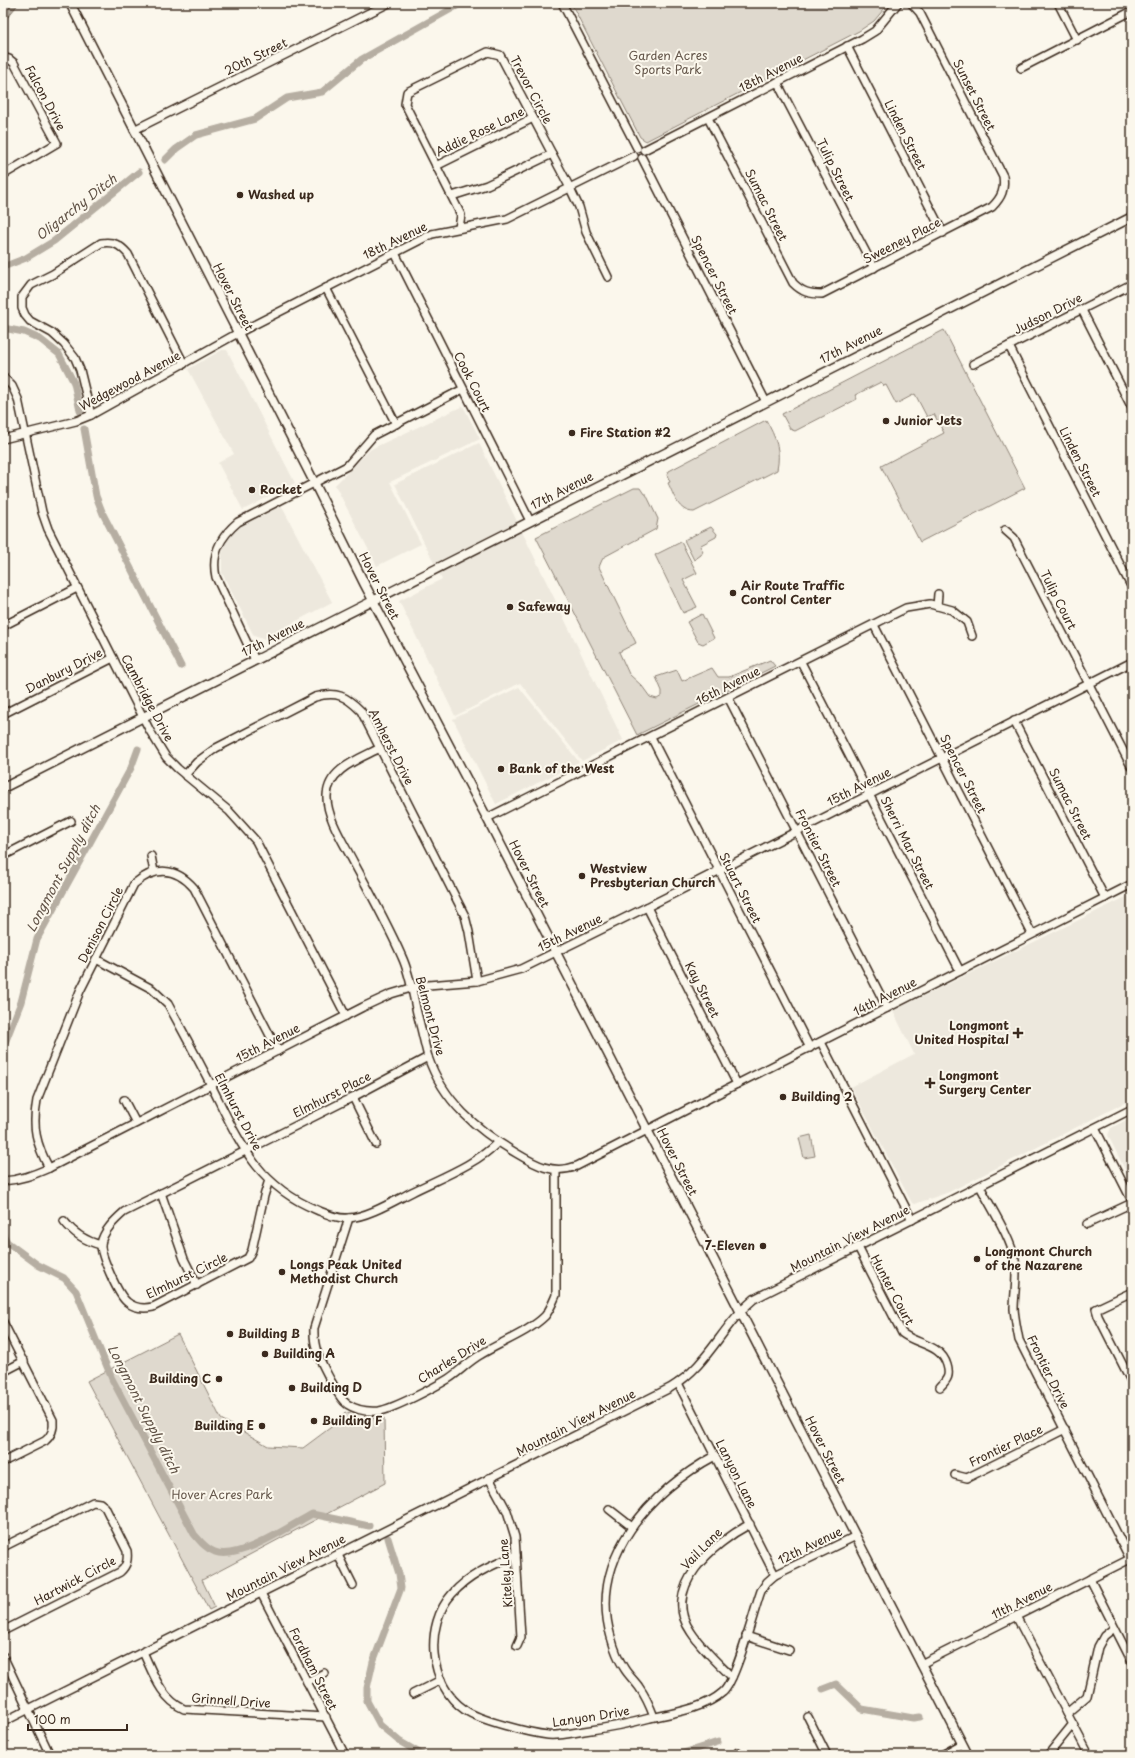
<svg xmlns="http://www.w3.org/2000/svg" width="1135" height="1758" font-family="'Playpen Sans',sans-serif">
<style>
.built{fill:#ede8dd}
.green{fill:#dfd9ce;stroke:#8d8276}
.water{fill:#b6aea2;stroke:#85796d}
.lines{fill:none;stroke-linecap:round;stroke-linejoin:round}
.canal{stroke:#b6aea2;stroke-width:7}
.minor-casing{stroke:#3b2a1e;stroke-width:10}
.major-casing{stroke:#3b2a1e;stroke-width:11}
.minor{stroke:#fbf7ec;stroke-width:7}
.major{stroke:#fbf7ec;stroke-width:8}
.poi-dot{fill:#3b2a1e;stroke:#fbf7ec;stroke-width:1.5}
.labels{text-anchor:middle;stroke-width:4;stroke-linejoin:round;paint-order:stroke}
.park-label{font-size:12px;fill:#64564a;stroke:#fbf7ec}
.street-label{font-size:12px;fill:#3b2a1e;stroke:#fbf7ec}
.poi-label{font-size:12px;font-weight:bold;fill:#3b2a1e;stroke:#fbf7ec;text-anchor:start}
.water-label{font-size:13px;font-style:italic;fill:#605246;stroke:#fbf7ec}
</style>
<rect width="100%" height="100%" fill="#fbf7ec"/>
<filter id="ink" filterUnits="userSpaceOnUse"><feTurbulence type="fractalNoise" baseFrequency=".025" numOctaves="2"/><feDisplacementMap in="SourceGraphic" scale="8" xChannelSelector="R" yChannelSelector="G"/><feConvolveMatrix kernelMatrix="1 2 1 2 8 2 1 2 1" color-interpolation-filters="sRGB"/></filter>
<g filter="url(#ink)">
<g class="built">
<path d="M222,350H227L295,483L243,510L218,463L234,454L188,369Z"/>
<path d="M463,406L480,439L390,482L421,544L377,566L335,485L371,449Z"/>
<path d="M479,443L623,740L582,761L520,683L455,716L399,601L442,579L395,484Z"/>
<path d="M281,505L332,602L263,639L254,636L222,573V554L226,542L233,533L242,526Z"/>
<path d="M519,687L579,762L496,804L453,719Z"/>
<path d="M1132,894V1099L949,1192L915,1204L912,1203L851,1087L914,1054L893,1011Z"/>
<path d="M1132,1117V1184L1108,1135L1111,1128Z"/>
</g>
<g class="green">
<path d="M571,3H889L874,21L859,31L646,141L640,137Z"/>
<path d="M944,330L1025,488L920,542L881,466L944,433L934,414L927,417L915,394L896,404L886,385L884,386L881,382L855,395L857,399L795,431L790,429L782,414Z"/>
<path d="M766,420C776,438 781,450 777,470L694,512C678,512 674,495 668,483L670,482L667,475L669,471Z"/>
<path d="M634,488H640L644,494H646L658,519L656,529L604,557L602,560L599,567L636,643L619,652L629,674L642,686L650,697L657,699L662,696V691L656,677L677,670L682,681L712,668L718,677H729L770,660L775,666L637,735L536,537Z"/>
<path d="M711,527L717,534L716,537L701,545L700,546L703,551L701,555L694,560L684,540Z"/>
<path d="M681,542L697,573L683,580L697,607L683,613L655,555Z"/>
<path d="M702,614L714,638L703,644L698,642L687,622Z"/>
<path d="M811,1135L815,1156L804,1158L799,1138Z"/>
<path d="M178,1334L221,1419L268,1446L303,1448L338,1422L345,1412L362,1419L384,1418L385,1483L202,1580L215,1607L209,1610L87,1381Z"/>
</g>
<path class="water" d="M3,3H19L3,23Z"/>
<g class="lines">
<g class="canal">
<path d="M165,160L176,149L196,135L255,119L287,98L322,92L362,59L462,3"/>
<path d="M3,267L26,258L54,241L139,172"/>
<path d="M3,328L24,332L40,339L59,354L74,383L80,411"/>
<path d="M84,429L96,496L103,514L181,666"/>
<path d="M3,1048L21,1002L37,939L131,768L138,749"/>
<path d="M3,1234L7,1242L38,1265L64,1278L76,1291L112,1379L194,1534C200,1541 206,1549 215,1552C238,1561 290,1526 312,1514L369,1526"/>
<path d="M388,1538L399,1574L401,1588L373,1662L367,1688V1701L380,1725L399,1741L423,1755"/>
<path d="M823,1689L836,1684L862,1709L913,1718L920,1717"/>
<path d="M677,1755L718,1742"/>
</g>
<g class="minor-casing">
<g id="minor">
<path d="M562,3L637,148"/>
<path d="M1058,3L1077,40"/>
<path d="M847,46L943,233"/>
<path d="M3,57L9,59L14,63L57,143L3,175"/>
<path d="M1021,68L1132,11"/>
<path d="M777,82L874,268"/>
<path d="M708,118L793,283C802,292 809,294 822,294L992,207C1002,197 1005,189 1003,176L920,13L911,3"/>
<path d="M134,130L389,3"/>
<path d="M644,150L862,39L875,31L898,3"/>
<path d="M642,158L766,402"/>
<path d="M436,166L533,118"/>
<path d="M452,196L487,185L552,154"/>
<path d="M459,228L461,215L405,104L407,92L488,52L500,55L570,188L579,207L586,232L608,277"/>
<path d="M395,253L530,521"/>
<path d="M326,288L396,424"/>
<path d="M1082,310L1132,408"/>
<path d="M1009,346L1132,588"/>
<path d="M973,364L1132,284"/>
<path d="M3,377L12,386L18,399L42,512L48,529L150,731L166,757L178,769L229,811L256,841L346,1016"/>
<path d="M91,415L80,370L75,358L64,344L52,333L30,321L25,315L22,308V297L31,285L53,274L101,243C114,241 120,245 128,254L184,364"/>
<path d="M3,439L76,421L91,415L238,333L432,234L507,219L634,156"/>
<path d="M1005,530L1014,538L1132,768"/>
<path d="M937,606L938,594"/>
<path d="M874,625L1032,934"/>
<path d="M3,626L77,588"/>
<path d="M255,660L216,577C211,554 220,537 238,522L347,466L374,435L463,389"/>
<path d="M801,662L960,971"/>
<path d="M729,699L887,1008"/>
<path d="M3,714L113,658"/>
<path d="M1014,721L1105,898"/>
<path d="M651,737L810,1048"/>
<path d="M380,748C359,759 328,769 327,796C326,817 345,845 354,863C371,894 388,925 402,957C410,974 413,995 417,1013C421,1027 424,1042 428,1057C443,1101 477,1130 516,1153C536,1165 553,1175 577,1166L737,1084L1132,884"/>
<path d="M185,775L197,762L216,748L315,697C337,691 346,696 361,711L465,916L469,932L477,981"/>
<path d="M487,818L906,608L930,604L952,610L967,622L972,636"/>
<path d="M3,856L71,821"/>
<path d="M151,856L154,872"/>
<path d="M647,907L737,1084"/>
<path d="M96,959L152,989L168,1004C183,1032 198,1059 212,1087C239,1141 256,1185 317,1210C327,1214 337,1219 348,1218C368,1217 394,1201 412,1192C440,1178 477,1164 498,1142"/>
<path d="M821,1042L912,1220"/>
<path d="M353,1097L376,1144"/>
<path d="M124,1100L136,1123"/>
<path d="M1095,1128L1132,1201"/>
<path d="M49,1168C36,1144 32,1127 37,1100L80,991L134,884C155,866 176,867 194,888L278,1051"/>
<path d="M269,1180L264,1196L252,1250L248,1258L153,1307C143,1309 134,1308 127,1302C118,1295 100,1254 101,1244C103,1231 115,1220 124,1212L353,1097L428,1057"/>
<path d="M3,1181C20,1180 33,1175 49,1168L363,1007L391,994L411,988L428,985L477,981L521,969L647,907L1132,662"/>
<path d="M980,1186C991,1208 1010,1236 1015,1260C1018,1277 1014,1293 1014,1309C1015,1320 1017,1329 1019,1340L1130,1559"/>
<path d="M161,1193L184,1259L197,1285"/>
<path d="M349,1218L314,1328C313,1350 321,1362 331,1381C336,1389 339,1398 347,1404C356,1410 368,1412 379,1411C393,1409 435,1387 448,1379C459,1372 468,1362 480,1355C499,1343 529,1332 545,1316C550,1310 553,1302 556,1295V1170"/>
<path d="M64,1221C74,1234 85,1241 101,1245"/>
<path d="M1087,1224L1132,1203"/>
<path d="M858,1247L902,1333C917,1345 941,1344 947,1365C950,1375 948,1379 940,1387"/>
<path d="M1132,1292L1096,1309L1098,1316L1132,1383"/>
<path d="M3,1322L53,1420C54,1429 52,1435 45,1441L3,1462"/>
<path d="M3,1372L24,1361"/>
<path d="M678,1383L775,1575"/>
<path d="M955,1475L967,1478L1065,1429"/>
<path d="M489,1478L507,1511L515,1537L521,1637L517,1646"/>
<path d="M609,1509L632,1527"/>
<path d="M3,1547L93,1502L100,1503L105,1507L127,1551C128,1560 127,1566 120,1572L3,1631"/>
<path d="M338,1555L353,1585"/>
<path d="M516,1555C493,1565 470,1574 452,1594C424,1625 428,1685 465,1710C479,1720 530,1733 548,1735C560,1736 572,1733 584,1731C606,1728 628,1724 650,1718C673,1713 704,1709 723,1692C736,1681 754,1610 761,1591L767,1582L775,1575L856,1536"/>
<path d="M1090,1579L1132,1662"/>
<path d="M261,1593L345,1755"/>
<path d="M1016,1616L1089,1755"/>
<path d="M746,1636L789,1650"/>
<path d="M143,1652C153,1673 161,1699 184,1709L326,1717"/>
<path d="M3,1656L50,1755"/>
<path d="M921,1664L1132,1558"/>
<path d="M732,1677C718,1663 702,1649 691,1632C660,1588 714,1543 750,1524"/>
<path d="M307,1682L324,1673"/>
<path d="M413,1694L441,1680"/>
<path d="M1067,1713L1087,1696L1098,1647L1104,1636L1114,1628"/>
<path d="M654,1717C650,1706 646,1697 639,1687C635,1681 628,1675 624,1668C618,1659 614,1648 611,1637C588,1559 651,1490 715,1456"/>
<path d="M808,1717L827,1755"/>
<path d="M3,1722L670,1388C710,1364 721,1326 754,1299L1132,1109"/>
<path d="M738,1752L739,1755"/>
<path d="M942,1755L962,1744"/>
<path d="M1048,1755L1073,1724"/>
</g>
</g>
<g class="major-casing">
<g id="major">
<path d="M70,3L314,482L365,585L487,818L968,1755"/>
<path d="M3,788L1132,217"/>
</g>
</g>
<use href="#minor" class="minor"/>
<use href="#major" class="major"/>
</g>
</g>
<g class="poi-dot">
<circle cx="240" cy="195" r="4"/>
<circle cx="886" cy="421" r="4"/>
<circle cx="572" cy="433" r="4"/>
<circle cx="252" cy="490" r="4"/>
<circle cx="733" cy="593" r="4"/>
<circle cx="510" cy="607" r="4"/>
<circle cx="501" cy="769" r="4"/>
<circle cx="582" cy="876" r="4"/>
<path d="M1016 1027h4v4h4v4h-4v4h-4v-4h-4v-4h4z"/>
<path d="M928 1077h4v4h4v4h-4v4h-4v-4h-4v-4h4z"/>
<circle cx="783" cy="1097" r="4"/>
<circle cx="763" cy="1246" r="4"/>
<circle cx="977" cy="1259" r="4"/>
<circle cx="282" cy="1272" r="4"/>
<circle cx="230" cy="1334" r="4"/>
<circle cx="265" cy="1354" r="4"/>
<circle cx="219" cy="1379" r="4"/>
<circle cx="292" cy="1388" r="4"/>
<circle cx="314" cy="1421" r="4"/>
<circle cx="262" cy="1426" r="4"/>
</g>
<g class="labels">
<g class="park-label">
<text x="668" y="60">Garden Acres<tspan x="668" dy="14">Sports Park</tspan></text>
<text x="222" y="1499">Hover Acres Park</text>
</g>
<g class="street-label">
<text transform="translate(256 57) rotate(-26)" y="4">20th Street</text>
<text transform="translate(771 73) rotate(-27)" y="4">18th Avenue</text>
<text transform="translate(531 90) rotate(62)" y="4">Trevor Circle</text>
<text transform="translate(974 95) rotate(63)" y="4">Sunset Street</text>
<text transform="translate(45 98) rotate(62)" y="4">Falcon Drive</text>
<text transform="translate(480 132) rotate(-26)" y="4">Addie Rose Lane</text>
<text transform="translate(905 135) rotate(63)" y="4">Linden Street</text>
<text transform="translate(835 170) rotate(63)" y="4">Tulip Street</text>
<text transform="translate(766 205) rotate(63)" y="4">Sumac Street</text>
<text transform="translate(395 241) rotate(-26)" y="4">18th Avenue</text>
<text transform="translate(902 241) rotate(-27)" y="4">Sweeney Place</text>
<text transform="translate(714 275) rotate(63)" y="4">Spencer Street</text>
<text transform="translate(233 297) rotate(63)" y="4">Hover Street</text>
<text transform="translate(1048 314) rotate(-27)" y="4">Judson Drive</text>
<text transform="translate(851 345) rotate(-27)" y="4">17th Avenue</text>
<text transform="translate(130 381) rotate(-28)" y="4">Wedgewood Avenue</text>
<text transform="translate(472 382) rotate(63)" y="4">Cook Court</text>
<text transform="translate(1080 462) rotate(63)" y="4">Linden Street</text>
<text transform="translate(562 491) rotate(-27)" y="4">17th Avenue</text>
<text transform="translate(379 586) rotate(63)" y="4">Hover Street</text>
<text transform="translate(1058 600) rotate(63)" y="4">Tulip Court</text>
<text transform="translate(273 638) rotate(-27)" y="4">17th Avenue</text>
<text transform="translate(64 671) rotate(-27)" y="4">Danbury Drive</text>
<text transform="translate(728 686) rotate(-27)" y="4">16th Avenue</text>
<text transform="translate(147 698) rotate(62)" y="4">Cambridge Drive</text>
<text transform="translate(391 747) rotate(63)" y="4">Amherst Drive</text>
<text transform="translate(963 774) rotate(63)" y="4">Spencer Street</text>
<text transform="translate(859 787) rotate(-27)" y="4">15th Avenue</text>
<text transform="translate(1070 804) rotate(63)" y="4">Sumac Street</text>
<text transform="translate(907 843) rotate(63)" y="4">Sherri Mar Street</text>
<text transform="translate(818 848) rotate(63)" y="4">Frontier Street</text>
<text transform="translate(529 874) rotate(63)" y="4">Hover Street</text>
<text transform="translate(740 888) rotate(63)" y="4">Stuart Street</text>
<text transform="translate(101 925) rotate(-63)" y="4">Denison Circle</text>
<text transform="translate(570 933) rotate(-26)" y="4">15th Avenue</text>
<text transform="translate(702 990) rotate(63)" y="4">Kay Street</text>
<text transform="translate(885 997) rotate(-27)" y="4">14th Avenue</text>
<text transform="translate(430 1016) rotate(75)" y="4">Belmont Drive</text>
<text transform="translate(268 1043) rotate(-27)" y="4">15th Avenue</text>
<text transform="translate(332 1095) rotate(-27)" y="4">Elmhurst Place</text>
<text transform="translate(238 1112) rotate(62)" y="4">Elmhurst Drive</text>
<text transform="translate(677 1162) rotate(63)" y="4">Hover Street</text>
<text transform="translate(850 1239) rotate(-27)" y="4">Mountain View Avenue</text>
<text transform="translate(187 1276) rotate(-26)" y="4">Elmhurst Circle</text>
<text transform="translate(892 1290) rotate(62)" y="4">Hunter Court</text>
<text transform="translate(452 1360) rotate(-32)" y="4">Charles Drive</text>
<text transform="translate(1048 1372) rotate(64)" y="4">Frontier Drive</text>
<text transform="translate(576 1423) rotate(-27)" y="4">Mountain View Avenue</text>
<text transform="translate(1006 1446) rotate(-26)" y="4">Frontier Place</text>
<text transform="translate(825 1450) rotate(63)" y="4">Hover Street</text>
<text transform="translate(736 1474) rotate(63)" y="4">Lanyon Lane</text>
<text transform="translate(810 1546) rotate(-26)" y="4">12th Avenue</text>
<text transform="translate(702 1549) rotate(-46)" y="4">Vail Lane</text>
<text transform="translate(286 1568) rotate(-27)" y="4">Mountain View Avenue</text>
<text transform="translate(506 1573) rotate(-94)" y="4">Kiteley Lane</text>
<text transform="translate(75 1581) rotate(-28)" y="4">Hartwick Circle</text>
<text transform="translate(1022 1601) rotate(-27)" y="4">11th Avenue</text>
<text transform="translate(313 1669) rotate(63)" y="4">Fordham Street</text>
<text transform="translate(231 1701) rotate(4)" y="4">Grinnell Drive</text>
<text transform="translate(591 1717) rotate(-9)" y="4">Lanyon Drive</text>
</g>
<g class="poi-label">
<text x="248" y="199">Washed up</text>
<text x="894" y="425">Junior Jets</text>
<text x="580" y="437">Fire Station #2</text>
<text x="260" y="494">Rocket</text>
<text x="741" y="590">Air Route Traffic<tspan x="741" dy="14">Control Center</tspan></text>
<text x="518" y="611">Safeway</text>
<text x="509" y="773">Bank of the West</text>
<text x="590" y="873">Westview<tspan x="590" dy="14">Presbyterian Church</tspan></text>
<text x="1009" y="1030" text-anchor="end">Longmont<tspan x="1009" dy="14">United Hospital</tspan></text>
<text x="939" y="1080">Longmont<tspan x="939" dy="14">Surgery Center</tspan></text>
<text x="791" y="1101">Building 2</text>
<text x="755" y="1250" text-anchor="end">7-Eleven</text>
<text x="985" y="1256">Longmont Church<tspan x="985" dy="14">of the Nazarene</tspan></text>
<text x="290" y="1269">Longs Peak United<tspan x="290" dy="14">Methodist Church</tspan></text>
<text x="238" y="1338">Building B</text>
<text x="273" y="1358">Building A</text>
<text x="211" y="1383" text-anchor="end">Building C</text>
<text x="300" y="1392">Building D</text>
<text x="322" y="1425">Building F</text>
<text x="254" y="1430" text-anchor="end">Building E</text>
</g>
<g class="water-label">
<text transform="translate(76 207) rotate(-38)" y="5">Oligarchy Ditch</text>
<text transform="translate(63 868) rotate(-62)" y="5">Longmont Supply ditch</text>
<text transform="translate(144 1409) rotate(63)" y="5">Longmont Supply ditch</text>
</g>
</g>
<rect width="1135" height="1758" fill="none" stroke="#fbf7ec" stroke-width="16"/>
<rect x="8" y="8" width="1119" height="1742" fill="none" stroke="#3b2a1e" stroke-width="1.5" filter="url(#ink)"/>
<path d="M28 1724v6h99v-6" fill="none" stroke="#3b2a1e" stroke-width="2"/>
<text x="34" y="1724" font-size="12" fill="#3b2a1e" stroke="#fbf7ec" stroke-width="3" paint-order="stroke">100 m</text>
</svg>
